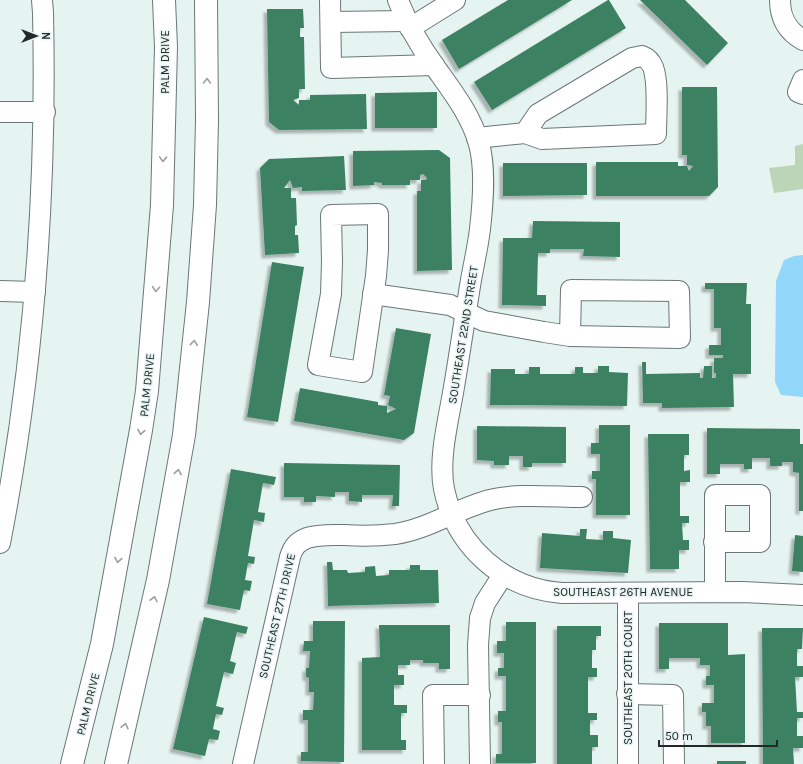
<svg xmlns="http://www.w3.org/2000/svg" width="803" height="764" font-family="Karla,sans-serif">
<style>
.green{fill:#bbd5b6}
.water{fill:#92d7f9}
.building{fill:#3d8164;filter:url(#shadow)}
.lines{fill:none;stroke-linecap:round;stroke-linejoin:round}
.minor-casing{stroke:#6a7775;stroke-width:22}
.major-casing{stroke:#6a7775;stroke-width:24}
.minor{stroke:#fff;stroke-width:20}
.major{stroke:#fff;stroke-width:22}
.oneway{stroke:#9c9f9e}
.labels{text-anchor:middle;stroke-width:3;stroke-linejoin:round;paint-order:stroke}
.street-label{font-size:12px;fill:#232928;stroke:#e5f3f1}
</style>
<defs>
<filter id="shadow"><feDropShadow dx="-3.5" dy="3.5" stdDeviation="1" flood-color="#0004"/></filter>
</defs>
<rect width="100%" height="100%" fill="#e5f3f1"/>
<path class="green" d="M803,144V189L774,193L769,168L795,165V146Z"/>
<path class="water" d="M803,255V397L781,395L775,382L776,281L784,260L794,256Z"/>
<g class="building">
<path d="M508,0H572L459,69L442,40Z"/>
<path d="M608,0H609L626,28L492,110L474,82Z"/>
<path d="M640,0H685L728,43L707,65Z"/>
<path d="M267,9H303L304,28H300V37H304L305,89H299V98L293,100L299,105V100H310V95L366,94L367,129L279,130L269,122Z"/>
<path d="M682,87H717L718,187L709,196H596V162H678V166H687L689,171L693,166L687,165V155H682Z"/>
<path d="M437,92V128H375V93Z"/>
<path d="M439,150L450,158L452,270L417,271V191H421V180H426L427,178L423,174L420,175V180H410V185H382V183L374,182V185L353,186V151Z"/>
<path d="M344,156L346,190L302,191V187L293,188L290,180L284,188H291V198H296L297,225L295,226V235H298L299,253L265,255L260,168L269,159Z"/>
<path d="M503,163H587V195L503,196Z"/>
<path d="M533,221L620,222V257L583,256L584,249H550V253H538L537,295H546V306L502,305L503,238H532Z"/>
<path d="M272,262L304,267L278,422L247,417Z"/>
<path d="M705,283H747L746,304H751V374H733L734,407L662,408V403H643L642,362H646V374L700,373V378H703L704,366H712V378H716V373H714V358H723V355H709V345H721V328H714V289H705Z"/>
<path d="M396,328L431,334L414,433L404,440L294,421L300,388L378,402V405L387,406V413L396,409L388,405L390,396L384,395Z"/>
<path d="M598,366H609V372L628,373L627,406L490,405L491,369H515V374H529V367H540V374H575V367H583V373H598Z"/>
<path d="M599,425H630V515H596V479H592V471H600V454H591V443H599Z"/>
<path d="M477,426L566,427V463H532V467H523V456H509V465H494V461L477,460Z"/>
<path d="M707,428L800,429V444H803V511H799V473L793,472V462H782V466H770V458H752V469H744V464H720V474H707Z"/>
<path d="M648,434H689V455H684V471L690,470V482H680V516H689V523H682L683,540H689V550H679V569H650Z"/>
<path d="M284,463L400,465L399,506H392L393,495H362V502L349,501V492H335V497L316,496V502H304V497H284Z"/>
<path d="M231,469L276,477L274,485L263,483L258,512L265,513L264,522L254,520L248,556L255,557L254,564L248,563L245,580L252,581L250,591L244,590L240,610L207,604Z"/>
<path d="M580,529H587L586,539L603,540V531H613V538L631,540L628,573L540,568L542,533L580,536Z"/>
<path d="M795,535L803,536V572L792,571Z"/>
<path d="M327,562H332L333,570H347L348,573L365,572V567L375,566L376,576L389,575V570H410V565H420V570H438L439,603L328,606Z"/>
<path d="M204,617L248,627L246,634L237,632L230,661L236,663L233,674L224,672L216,706L224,708L222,715L216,714L213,729L220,731L218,740L209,739L205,756L173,749Z"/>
<path d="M313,621H345L344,762L301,761V752H308V720H303V710H313L314,692H309V678L306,677V668H309L310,651H303L304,641H313Z"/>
<path d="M506,622H536V763H496V754H502V722H498V711H506V676H498V668H504V653H497V641H506Z"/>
<path d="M659,623H728V655L745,654V743H711V726H706V712H702V703H714V685H706V676H710V665H700V658H669V669H659Z"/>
<path d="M379,625H450V669H439V663H423V660H410V665H398V675H404V685H394V705H407V713H401V740H406V750H362V658L380,657Z"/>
<path d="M557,626H601V636H596V650H592V668H597V677H588V713H597V720H590V735H598V747H592V764H557Z"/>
<path d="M762,628H803L802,649H797V666H803V677H795L797,712H803V718H797V736H803V748H793L794,764H763Z"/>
<rect x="717" y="761" width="29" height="3"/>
</g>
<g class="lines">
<g class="minor-casing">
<g id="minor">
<path d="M330,0L331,68L434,65"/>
<path d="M398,0C407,24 420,46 435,67C452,91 471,115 479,144C486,169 483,203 480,229C478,246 474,263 471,280C465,316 460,352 454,387C449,418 438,458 444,489C456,547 504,589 562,593L742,592L803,595"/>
<path d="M780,0C780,18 787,31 803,40"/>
<path d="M331,22L406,21"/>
<path d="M410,28L455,0"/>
<path d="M803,80L798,92L803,94"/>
<path d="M0,112H45"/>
<path d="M477,138L525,133L542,139L656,134C656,116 659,83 653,67C651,62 647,58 642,56L632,58L538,114L525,133"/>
<path d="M378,214V250L376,276L362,372L318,365L331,294L332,262L331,215Z"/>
<path d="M0,291L35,292"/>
<path d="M373,294L450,305L484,321L544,332L570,336L680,338L679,291L571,290L570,336"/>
<path d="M714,542H760V495H715V592"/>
<path d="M0,543C34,368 47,191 43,13L42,0"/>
<path d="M627,694L673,695L674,764"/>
<path d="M243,764L290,557C293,547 297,542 307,538C319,534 332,535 344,535C361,536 378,536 395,534C429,529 458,508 490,500C516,493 555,497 582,497"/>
<path d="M434,764L433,695H480"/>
<path d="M480,764L478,645L480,618L485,603L503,575"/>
<path d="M628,764V593"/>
</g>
</g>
<g class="major-casing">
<g id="major">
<path d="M72,764L102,644L141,430L147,391L162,205L166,47L164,0"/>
<path d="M116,764L158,580L184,435L198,302L205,205L207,120L206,0"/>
</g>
</g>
<use href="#minor" class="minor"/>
<use href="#major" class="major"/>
</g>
<defs><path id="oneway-chevron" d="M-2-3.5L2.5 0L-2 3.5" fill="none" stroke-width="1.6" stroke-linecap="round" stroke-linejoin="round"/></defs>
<g class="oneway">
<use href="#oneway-chevron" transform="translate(207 81) rotate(-90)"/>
<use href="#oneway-chevron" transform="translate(163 159) rotate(92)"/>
<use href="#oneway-chevron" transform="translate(156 289) rotate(94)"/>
<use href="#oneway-chevron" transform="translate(194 343) rotate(-84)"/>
<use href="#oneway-chevron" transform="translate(141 432) rotate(100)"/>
<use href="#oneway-chevron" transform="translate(178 472) rotate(-80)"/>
<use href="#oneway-chevron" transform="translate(118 560) rotate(100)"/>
<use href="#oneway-chevron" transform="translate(154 599) rotate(-77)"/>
<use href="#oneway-chevron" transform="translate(125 726) rotate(-77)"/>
</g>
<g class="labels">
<g class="street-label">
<text transform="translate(165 62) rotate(-90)" y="4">PALM DRIVE</text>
<text transform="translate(463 335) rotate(-81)" y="4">SOUTHEAST 22ND STREET</text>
<text transform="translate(147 385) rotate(-84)" y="4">PALM DRIVE</text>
<text x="623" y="596">SOUTHEAST 26TH AVENUE</text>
<text transform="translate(277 616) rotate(-77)" y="4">SOUTHEAST 27TH DRIVE</text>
<text transform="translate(628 678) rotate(-90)" y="4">SOUTHEAST 20TH COURT</text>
<text transform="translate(88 704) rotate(-76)" y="4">PALM DRIVE</text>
</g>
</g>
<g transform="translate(36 36) rotate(90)" stroke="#e5f3f1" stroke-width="3" paint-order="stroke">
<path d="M0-3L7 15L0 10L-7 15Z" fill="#232928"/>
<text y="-6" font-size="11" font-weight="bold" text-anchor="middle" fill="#232928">N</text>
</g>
<path d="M659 740v6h118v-6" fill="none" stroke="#232928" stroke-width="2"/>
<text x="665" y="740" font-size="12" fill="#232928" stroke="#e5f3f1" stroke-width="3" paint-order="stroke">50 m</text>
</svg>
